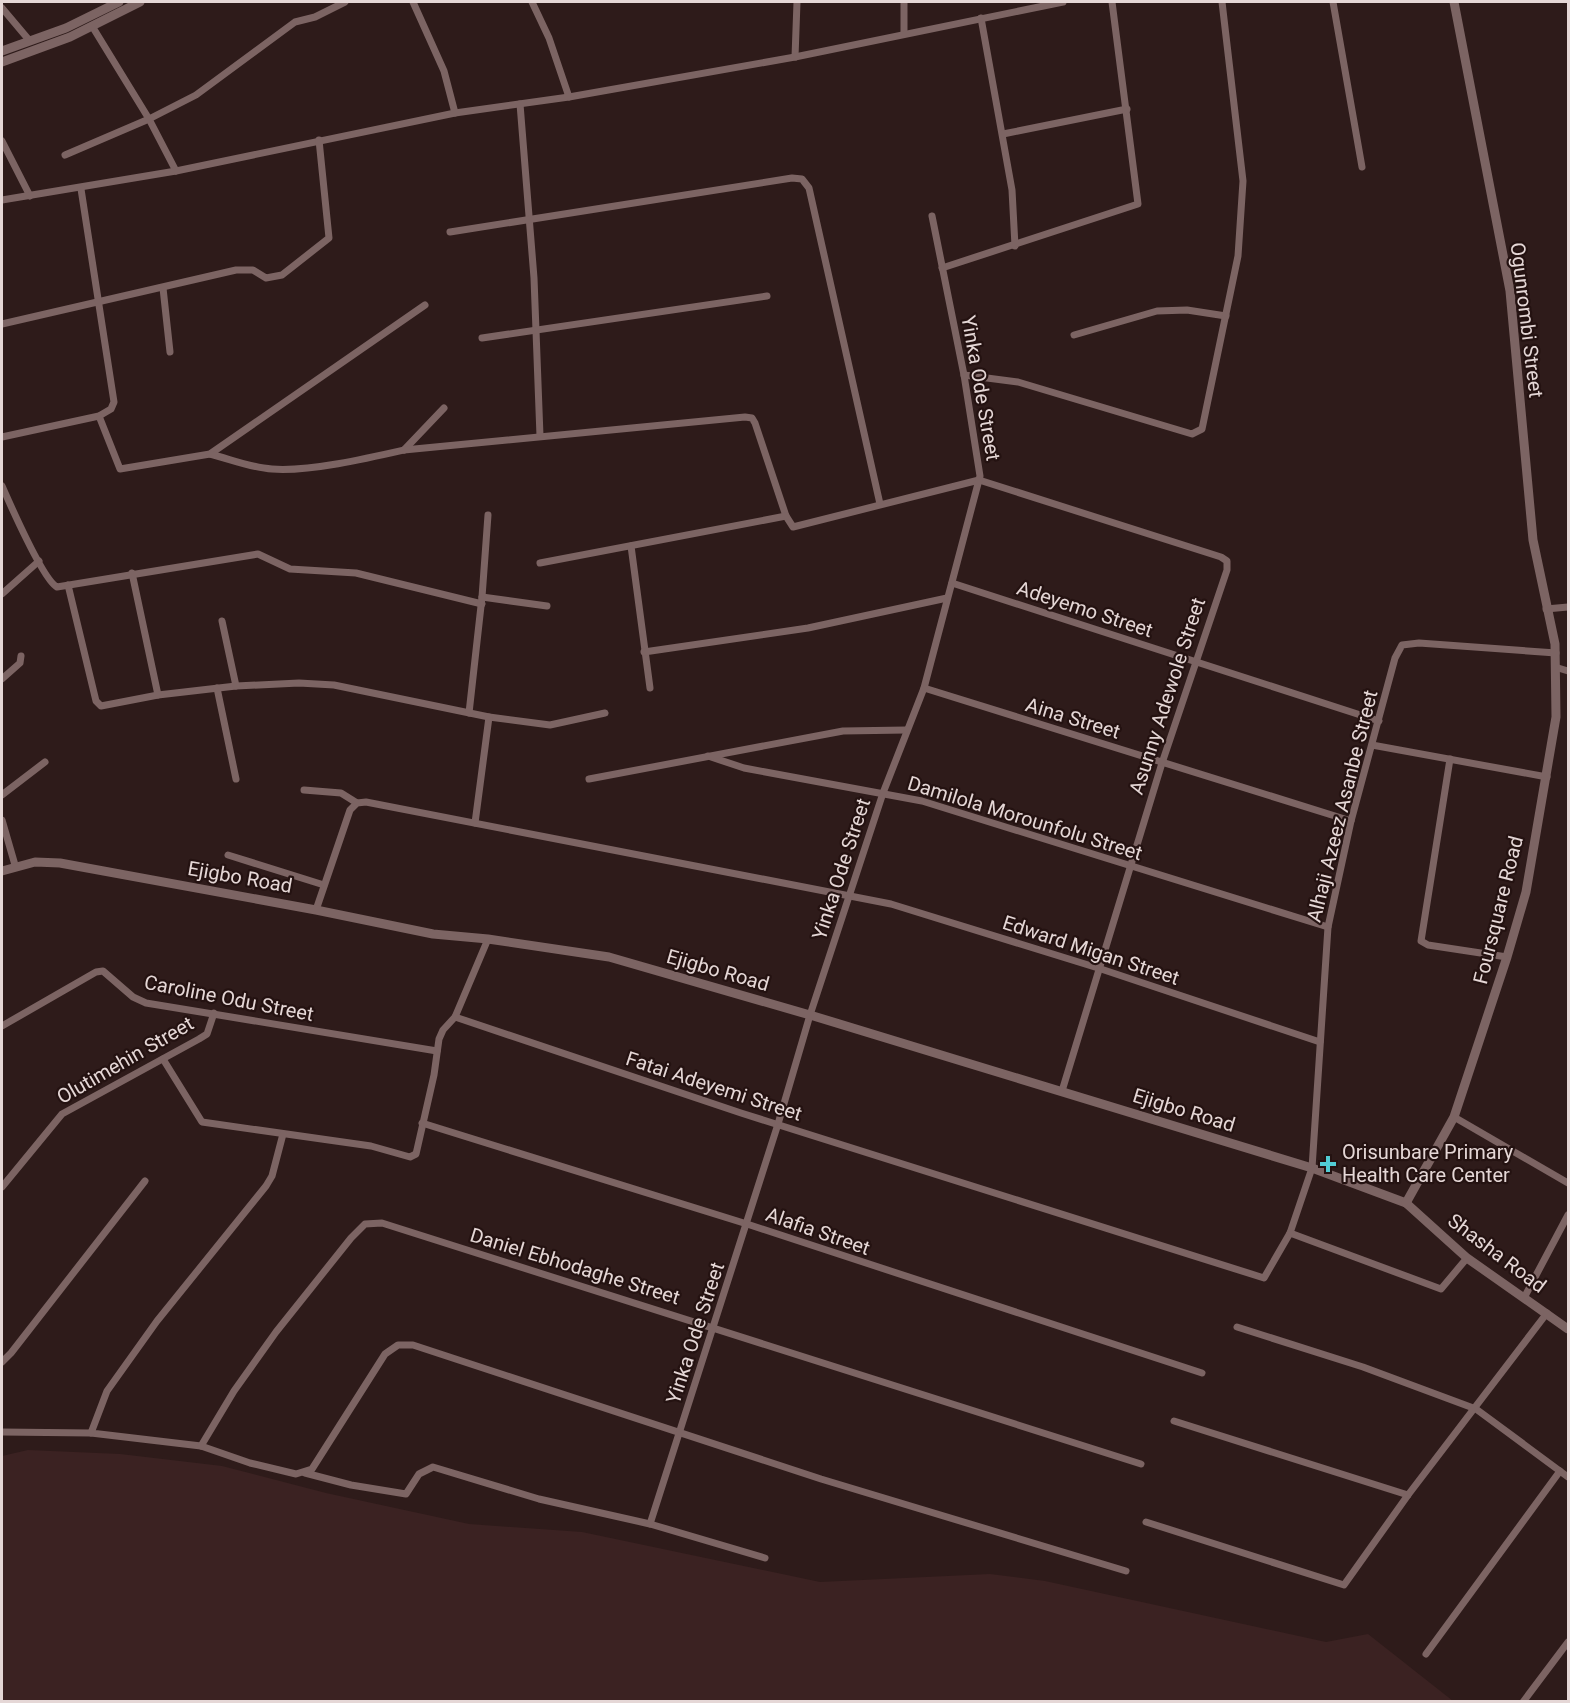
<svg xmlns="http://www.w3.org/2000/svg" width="1570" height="1703" font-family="Roboto,sans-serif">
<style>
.built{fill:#3b2222}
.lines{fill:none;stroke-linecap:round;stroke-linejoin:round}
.street{stroke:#7c6463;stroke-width:7}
.secondary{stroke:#7c6463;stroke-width:9}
.poi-dot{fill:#51ccd4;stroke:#241211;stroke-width:2}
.labels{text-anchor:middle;stroke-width:4.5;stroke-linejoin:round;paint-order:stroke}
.street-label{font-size:20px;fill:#e5d7d6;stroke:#241211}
.poi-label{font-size:20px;fill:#e5d7d6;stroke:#241211;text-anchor:start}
</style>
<rect width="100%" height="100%" fill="#2e1b1a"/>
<path class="built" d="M28,1450L120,1454L222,1466L326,1493L469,1524L582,1532L820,1582L990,1574L1045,1581L1326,1642L1368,1634L1453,1701H2V1456Z"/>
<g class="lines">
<g class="street">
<path d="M413,2L444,71L455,113"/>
<path d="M532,2L549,38L569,97"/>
<path d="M1333,2L1362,167"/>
<path d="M2,8L29,40"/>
<path d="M981,18L1012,190L1015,246"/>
<path d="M92,26L149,119L176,171"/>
<path d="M904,32V2"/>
<path d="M795,57L797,2"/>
<path d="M520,104L534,278L540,436"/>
<path d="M1003,134L1127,109"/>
<path d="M2,141L30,196"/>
<path d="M65,155L149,119L196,95L295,22L315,17L345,2"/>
<path d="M2,200L176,171L455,113L569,97L795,57L1063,2"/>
<path d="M450,232L792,178L802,179L809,188L880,504"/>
<path d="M942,268L1138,204L1112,2"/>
<path d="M163,288L170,352"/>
<path d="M2,324L236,270H253L266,278L282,275L329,238L319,140"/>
<path d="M1074,335L1157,311L1187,310L1226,316"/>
<path d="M482,338L767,296"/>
<path d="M964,375L1018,382L1192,434L1202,429L1238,256L1243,181L1222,2"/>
<path d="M99,416L120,469L210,454L425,305"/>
<path d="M2,437L99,416L111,409L114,402L81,189"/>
<path d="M404,450L444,408"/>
<path d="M210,454C230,459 252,468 272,469C308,472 369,458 404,450L745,417L752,418L755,423L786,516L793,527L979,480L1221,557L1227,561V570L1162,763L1062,1091"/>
<path d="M2,486C10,504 43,580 57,587L258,554L290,569L356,573L482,604"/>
<path d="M631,546L650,688"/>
<path d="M540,563L786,516"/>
<path d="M132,573L158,695"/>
<path d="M952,583L1379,721"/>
<path d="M68,585L96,701L101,706L158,695L236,686L299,683L334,685L489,717L550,725L605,713"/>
<path d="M2,594L39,561"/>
<path d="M482,597L547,606"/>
<path d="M1546,609L1568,607"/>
<path d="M222,621L236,686"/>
<path d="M644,652L808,628L947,598"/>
<path d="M1555,667L1568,671"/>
<path d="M2,679L20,663L21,656"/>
<path d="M217,688L236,779"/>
<path d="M924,688L1351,821"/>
<path d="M469,713L482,597L488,515"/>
<path d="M1372,745L1547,777"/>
<path d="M708,756L744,768L922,801L1328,927"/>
<path d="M1450,759L1421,941L1428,945L1507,957"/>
<path d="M589,779L843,731L906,730"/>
<path d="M304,790L341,793L357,803"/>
<path d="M2,795L45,762"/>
<path d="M2,820L15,865"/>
<path d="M475,823L489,717"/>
<path d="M228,855L324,885"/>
<path d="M316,910L350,810L357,803L366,802L891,904L1098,968L1320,1042"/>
<path d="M455,1017L741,1113L1264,1278L1290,1233L1312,1168L1328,927L1351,821L1395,658L1402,645L1419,643L1556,653"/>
<path d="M2,1026L96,972L103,971L133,997L146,1003L437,1051"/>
<path d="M163,1059L202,1122L371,1146L410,1157L416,1154L434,1075L439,1039L443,1030L455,1017L488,939"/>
<path d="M1454,1117L1568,1183"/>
<path d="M422,1123L747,1224L1202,1373"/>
<path d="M283,1134L272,1176L266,1186L157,1321L107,1391L91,1433L201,1446L250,1463L296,1474L312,1469L385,1354L398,1345H413L821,1479L1126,1571"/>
<path d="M2,1187L62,1114L199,1039L207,1034L214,1013"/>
<path d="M1290,1233L1441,1289L1467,1258"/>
<path d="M1525,1296L1568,1215"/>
<path d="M1237,1327L1363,1367L1476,1409L1568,1477"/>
<path d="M2,1362L11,1353L145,1181"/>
<path d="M1174,1421L1408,1495"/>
<path d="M2,1432L91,1433"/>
<path d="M201,1446L234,1391L276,1332L351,1238L365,1224L382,1223L1141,1464"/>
<path d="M305,1473L351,1485L406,1494L419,1474L433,1467L539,1499L650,1524L765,1558"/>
<path d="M1146,1522L1344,1585L1408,1495L1547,1313"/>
<path d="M650,1524L778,1124L810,1015L883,793L924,688L980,476L964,375L932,216"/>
<path d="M1426,1654L1560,1471"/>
<path d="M1523,1702L1568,1642"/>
</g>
<g class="secondary">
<path d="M2,51L66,28L119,2"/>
<path d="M2,62L70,37L140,2"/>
<path d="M2,871L35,862L60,863L316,910L433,934L488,939L609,957L810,1015L1312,1168L1406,1203L1467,1258L1568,1329"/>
<path d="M1406,1203L1454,1117L1507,957L1526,892L1556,717L1555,644L1533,540L1510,291L1454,2"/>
</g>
</g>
<path class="poi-dot" d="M1325 1155h6v6h6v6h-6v6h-6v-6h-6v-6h6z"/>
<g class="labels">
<g class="street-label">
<text transform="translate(1527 320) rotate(83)" y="7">Ogunrombi Street</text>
<text transform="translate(981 388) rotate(80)" y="7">Yinka Ode Street</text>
<text transform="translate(1085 609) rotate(18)" y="7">Adeyemo Street</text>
<text transform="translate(1167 696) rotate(-72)" y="7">Asunny Adewole Street</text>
<text transform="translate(1073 718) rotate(17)" y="7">Aina Street</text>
<text transform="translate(1342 806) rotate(-76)" y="7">Alhaji Azeez Asanbe Street</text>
<text transform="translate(1025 818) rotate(17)" y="7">Damilola Morounfolu Street</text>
<text transform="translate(841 869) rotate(-72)" y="7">Yinka Ode Street</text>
<text transform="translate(240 877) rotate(10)" y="7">Ejigbo Road</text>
<text transform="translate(1498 910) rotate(-76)" y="7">Foursquare Road</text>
<text transform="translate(1091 950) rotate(18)" y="7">Edward Migan Street</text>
<text transform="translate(718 970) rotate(16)" y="7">Ejigbo Road</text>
<text transform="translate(229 998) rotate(11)" y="7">Caroline Odu Street</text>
<text transform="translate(125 1060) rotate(-30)" y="7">Olutimehin Street</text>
<text transform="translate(714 1086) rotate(18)" y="7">Fatai Adeyemi Street</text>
<text transform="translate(1184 1110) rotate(17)" y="7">Ejigbo Road</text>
<text transform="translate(818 1231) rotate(19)" y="7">Alafia Street</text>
<text transform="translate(1497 1253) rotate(37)" y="7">Shasha Road</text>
<text transform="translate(575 1266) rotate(17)" y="7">Daniel Ebhodaghe Street</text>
<text transform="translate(695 1333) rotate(-72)" y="7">Yinka Ode Street</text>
</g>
<g class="poi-label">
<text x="1342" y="1159">Orisunbare Primary<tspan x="1342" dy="23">Health Care Center</tspan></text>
</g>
</g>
<rect width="1570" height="1703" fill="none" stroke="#e5d7d6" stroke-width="6"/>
</svg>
